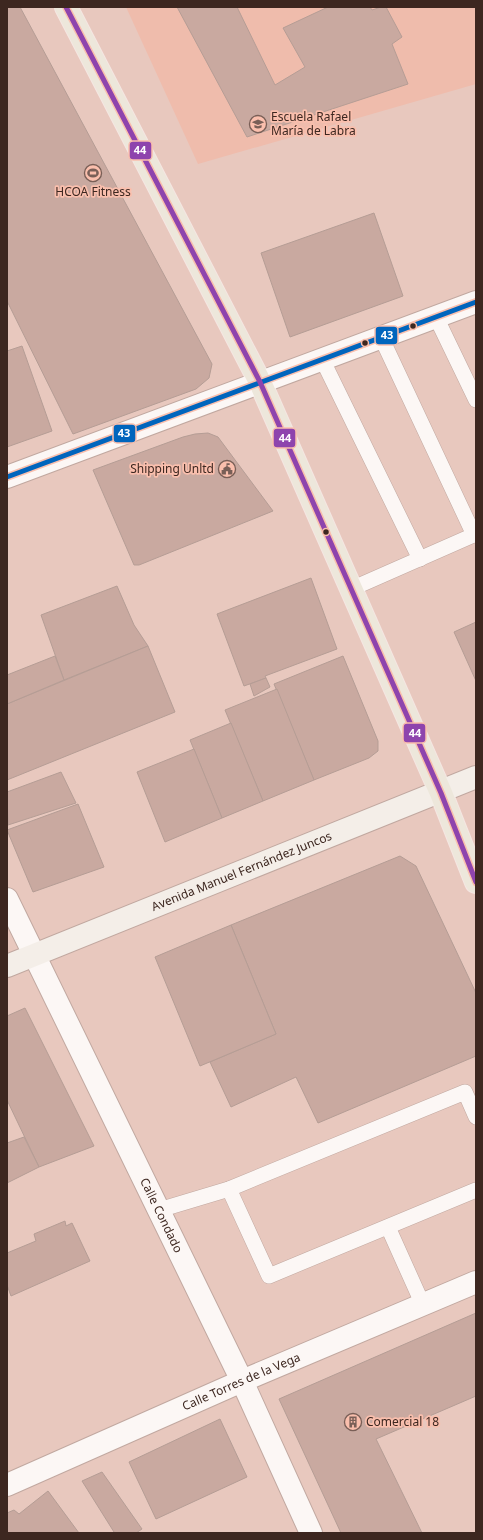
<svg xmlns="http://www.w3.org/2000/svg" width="483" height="1540" font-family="'Noto Sans',sans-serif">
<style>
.built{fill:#efbcac}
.building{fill:#c9a9a0;stroke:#b59d95}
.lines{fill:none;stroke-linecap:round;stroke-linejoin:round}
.service-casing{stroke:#c1a8a0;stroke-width:16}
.minor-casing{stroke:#c1a8a0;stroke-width:24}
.secondary-casing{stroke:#c1a8a0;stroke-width:24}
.primary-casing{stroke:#f5e6e2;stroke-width:24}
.service{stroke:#fcf7f5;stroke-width:15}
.minor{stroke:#fcf7f5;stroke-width:22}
.secondary{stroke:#f4eee8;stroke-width:22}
.primary{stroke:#ede7db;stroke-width:22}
.bus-1-casing{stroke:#fabfad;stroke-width:8}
.bus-2-casing{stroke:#fabfad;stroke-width:8}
.bus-1{stroke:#0065bd;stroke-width:5}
.bus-2{stroke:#8e44ad;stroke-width:5}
.bus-dot{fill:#3d2720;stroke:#fabfad;stroke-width:1.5}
.labels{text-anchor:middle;stroke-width:3.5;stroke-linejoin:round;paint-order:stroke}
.poi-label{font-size:12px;fill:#3d2720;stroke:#fabfad;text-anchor:start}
.street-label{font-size:12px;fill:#3d2720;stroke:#fabfad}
.line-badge{stroke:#fabfad;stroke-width:1.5}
.badge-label{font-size:11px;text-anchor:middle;font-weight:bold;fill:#fff}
</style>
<rect width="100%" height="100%" fill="#e8c8be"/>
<path class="built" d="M126,7H476V84L198,164Z"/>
<g class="building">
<path d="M7,7H20L212,364L209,378L196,389L73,434L7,301Z"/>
<path d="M177,7H237L275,85L305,67L283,28L328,7H370L372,10L381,7H386L402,37L392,44L408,84L247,137Z"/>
<path d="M374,213L403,296L290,337L261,253Z"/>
<path d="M22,346L52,431L7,447V351Z"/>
<path d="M208,433L218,437L273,511L139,565H134L93,470L183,437L195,434Z"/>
<path d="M311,578L337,649L265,676L266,678L244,686L217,614Z"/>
<path d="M117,586L134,625L148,646L64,680L41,615Z"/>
<path d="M476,622V681L454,632Z"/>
<path d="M148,646L175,712L7,780V704Z"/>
<path d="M55,656L64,680L7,704V675Z"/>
<path d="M343,656L378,741V751L369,758L314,780L274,684Z"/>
<path d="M266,678L270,687L254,696L250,684Z"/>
<path d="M277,689L314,780L263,801L225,710Z"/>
<path d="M231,723L263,801L222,818L190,740Z"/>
<path d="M194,749L222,818L165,842L137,772Z"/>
<path d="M61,772L76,803L8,825L7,792Z"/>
<path d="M78,804L104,867L33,892L7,830Z"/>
<path d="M400,856L416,866L476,993V1056L318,1123L296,1077L231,1107L210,1062L276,1034L231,925Z"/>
<path d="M231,925L276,1034L200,1066L155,957Z"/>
<path d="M25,1008L94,1146L39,1167L7,1100V1016Z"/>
<path d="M24,1137L39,1167L7,1183V1143Z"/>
<path d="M65,1221L66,1226L72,1223L90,1261L11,1296L7,1285V1253L36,1241L34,1234Z"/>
<path d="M476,1313V1396L376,1439L422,1533H341L279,1399Z"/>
<path d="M220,1419L247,1477L156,1519L129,1462Z"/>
<path d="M102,1472L142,1529L136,1533H112L114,1532L82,1481Z"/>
<path d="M48,1491L79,1533H7V1513L14,1510L19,1514Z"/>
</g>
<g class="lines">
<g class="service-casing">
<g id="service">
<path d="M436,317L476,400"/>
<path d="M381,337L474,535"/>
<path d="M322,359L420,559"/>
<path d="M351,589L476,534"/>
<path d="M229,1189L269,1276L476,1190"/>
<path d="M159,1210L229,1189L465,1092L476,1117"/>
<path d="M388,1227L423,1305"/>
</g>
</g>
<g class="minor-casing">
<g id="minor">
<path d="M7,477L476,302"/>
<path id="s1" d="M7,899L242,1381L311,1533"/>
<path id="s2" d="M7,1485L242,1381L476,1282"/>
</g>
</g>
<g class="secondary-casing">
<g id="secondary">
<path id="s3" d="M7,966L476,777"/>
</g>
</g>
<g class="primary-casing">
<path id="primary" d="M66,7L260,382L441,793L476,882"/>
</g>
<use href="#service" class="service"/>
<use href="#minor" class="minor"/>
<use href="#secondary" class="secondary"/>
<use href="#primary" class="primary"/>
<g class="bus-1-casing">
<path id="bus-1" d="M7,477L476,302"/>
</g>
<g class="bus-2-casing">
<path id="bus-2" d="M66,7L260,382L441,793L476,882"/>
</g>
<use href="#bus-1" class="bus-1"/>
<use href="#bus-2" class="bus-2"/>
</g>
<defs>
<g id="school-ring" transform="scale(0.9)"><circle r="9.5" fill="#fabfad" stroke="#795f57" stroke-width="1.5"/><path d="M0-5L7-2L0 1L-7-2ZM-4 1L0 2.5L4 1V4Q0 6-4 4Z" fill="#795f57"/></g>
<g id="stadium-ring" transform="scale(0.9)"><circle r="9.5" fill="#fabfad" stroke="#795f57" stroke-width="1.5"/><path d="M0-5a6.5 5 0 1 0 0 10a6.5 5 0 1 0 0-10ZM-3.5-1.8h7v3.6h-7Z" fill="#795f57"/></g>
<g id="civic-ring" transform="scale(0.9)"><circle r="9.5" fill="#fabfad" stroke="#795f57" stroke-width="1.5"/><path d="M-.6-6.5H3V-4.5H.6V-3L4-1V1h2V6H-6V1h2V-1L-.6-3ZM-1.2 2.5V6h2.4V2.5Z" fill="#795f57"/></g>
<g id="building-ring" transform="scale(0.9)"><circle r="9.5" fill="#fabfad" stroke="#795f57" stroke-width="1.5"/><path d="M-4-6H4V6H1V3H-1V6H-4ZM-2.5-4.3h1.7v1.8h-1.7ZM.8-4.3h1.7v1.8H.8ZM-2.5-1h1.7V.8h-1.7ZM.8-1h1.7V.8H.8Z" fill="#795f57"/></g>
</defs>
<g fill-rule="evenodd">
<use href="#school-ring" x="258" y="124"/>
<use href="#stadium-ring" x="93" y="173"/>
<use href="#civic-ring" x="227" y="469"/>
<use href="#building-ring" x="353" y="1422"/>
</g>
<g class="bus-dot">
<circle cx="413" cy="326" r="3.5"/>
<circle cx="365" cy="343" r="3.5"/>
<circle cx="326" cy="532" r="3.5"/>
</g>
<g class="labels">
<g class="poi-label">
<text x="271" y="121">Escuela Rafael<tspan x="271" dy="14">María de Labra</tspan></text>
<text x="93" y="196" text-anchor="middle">HCOA Fitness</text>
<text x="214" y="473" text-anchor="end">Shipping Unltd</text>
<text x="366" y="1426">Comercial 18</text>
</g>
<g class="street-label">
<text dy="4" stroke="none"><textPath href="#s3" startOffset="253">Avenida Manuel Fernández Juncos</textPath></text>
<text dy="4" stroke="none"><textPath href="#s1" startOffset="352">Calle Condado</textPath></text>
<text dy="4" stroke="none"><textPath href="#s2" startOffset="256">Calle Torres de la Vega</textPath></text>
</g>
</g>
<g class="line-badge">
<rect x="129" y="141" width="23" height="19" rx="4" fill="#8e44ad"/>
<rect x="375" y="326" width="23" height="19" rx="4" fill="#0065bd"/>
<rect x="113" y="424" width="23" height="19" rx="4" fill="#0065bd"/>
<rect x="273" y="428" width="23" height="20" rx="4" fill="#8e44ad"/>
<rect x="403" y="723" width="23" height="20" rx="4" fill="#8e44ad"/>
</g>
<g class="badge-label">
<text x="140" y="154">44</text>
<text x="387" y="339">43</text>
<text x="124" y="437">43</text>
<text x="285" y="442">44</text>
<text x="415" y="737">44</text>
</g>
<rect width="483" height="1540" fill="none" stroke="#3d2720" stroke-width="16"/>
</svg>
